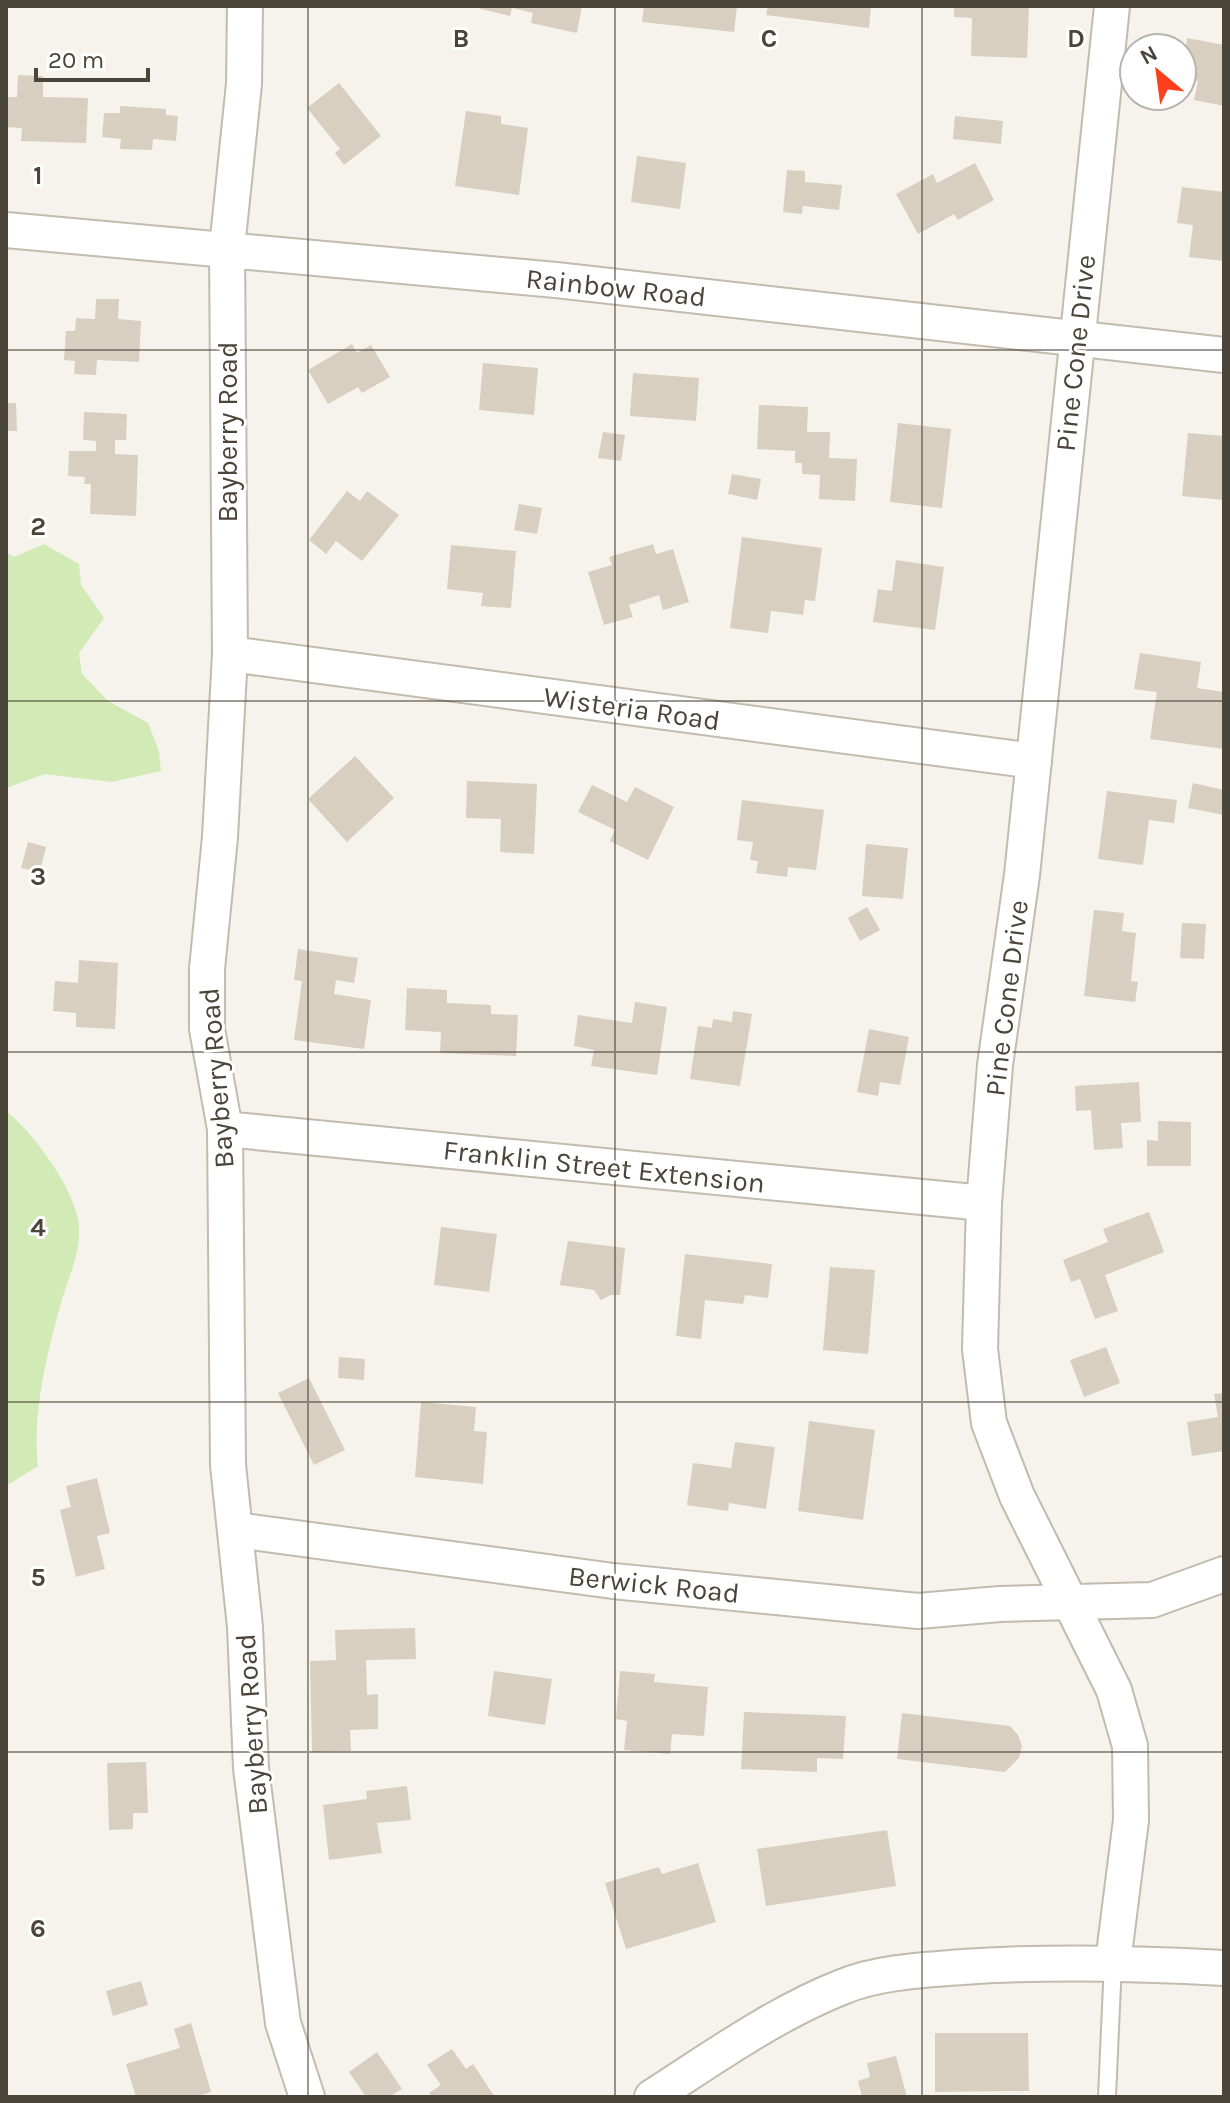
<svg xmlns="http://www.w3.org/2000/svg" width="1230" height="2103" font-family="Karla,sans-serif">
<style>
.green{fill:#d2eab5}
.building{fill:#d8cfc1}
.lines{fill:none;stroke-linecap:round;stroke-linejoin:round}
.lane-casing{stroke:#c2bbae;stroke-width:20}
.street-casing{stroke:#c2bbae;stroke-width:38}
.lane{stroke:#fff;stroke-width:16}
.street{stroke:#fff;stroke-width:34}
.grid{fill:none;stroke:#4b4439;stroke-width:2;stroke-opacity:0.55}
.labels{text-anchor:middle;stroke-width:6;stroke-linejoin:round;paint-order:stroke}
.street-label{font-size:28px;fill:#4b4439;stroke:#fff}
.grid-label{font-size:26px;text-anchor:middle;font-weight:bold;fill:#4b4439;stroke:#fff;stroke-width:6;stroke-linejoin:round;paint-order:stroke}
</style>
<rect width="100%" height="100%" fill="#f6f3ec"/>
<g class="green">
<path d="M44,544L79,564L81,585L104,618L79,653L82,674L108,701L148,723L159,751L161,771L112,782L45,774L6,788V552L14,557Z"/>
<path d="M6,1111C33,1133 68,1180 77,1215C86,1246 66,1281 59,1310C46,1358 32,1417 38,1466L6,1486Z"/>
</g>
<g class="building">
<path d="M469,6H582L577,33L531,23L533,13L512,8L510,16Z"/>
<path d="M644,6H737L734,32L642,22Z"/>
<path d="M768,6H871L869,28L766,15Z"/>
<path d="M954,6H1029L1027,58L971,56L972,18L954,17Z"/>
<path d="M1187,38L1224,45V106L1194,100L1198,81L1182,77Z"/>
<path d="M18,75L43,76V97L88,98L86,143L21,141L22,128L6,127V97H17Z"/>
<path d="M339,83L381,136L344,165L335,153L340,149L307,108Z"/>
<path d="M120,106L166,109V115L178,116L176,141L153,139L152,150L120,149L121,139L102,137L104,113H120Z"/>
<path d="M466,111L501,116V124L528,128L519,195L455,186Z"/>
<path d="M955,116L1003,121L1001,144L953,139Z"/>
<path d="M637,156L686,163L680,209L631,202Z"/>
<path d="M975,163L994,200L958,220L954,214L918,234L896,194L933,174L937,183Z"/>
<path d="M787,170L805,171V182L842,185L839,210L803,206L802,214L783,212Z"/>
<path d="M1182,187L1224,192V261L1189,257L1193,225L1177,223Z"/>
<path d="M96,299H119L118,319L141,321L139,362L97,360L96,375L74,374L75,361L64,360L66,331H75L76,318L95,319Z"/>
<path d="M352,344L357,353L371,345L390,377L362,393L358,387L328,404L308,370Z"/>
<path d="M483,363L538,368L534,415L479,410Z"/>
<path d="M633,373L699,378L696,421L630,416Z"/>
<path d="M6,403H16L17,431H6Z"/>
<path d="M759,405L808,407L807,432H830L829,458L857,459L855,501L819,499L820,475L802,474V463H795V451L757,449Z"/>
<path d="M84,412L127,414L126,440H115V454L138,455L136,516L90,514L91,484H84L85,477L68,476L69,451H96V441L83,440Z"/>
<path d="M898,423L951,429L942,508L890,502Z"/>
<path d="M603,432L625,435L621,461L598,458Z"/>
<path d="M1188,433L1224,436V500L1182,496Z"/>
<path d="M732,474L761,479L757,500L728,494Z"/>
<path d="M347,491L360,501L367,491L399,515L362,561L336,541L326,554L309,540Z"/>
<path d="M519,504L542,508L537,534L514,530Z"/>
<path d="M742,537L822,548L815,601L805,600L803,615L771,611L768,633L730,628Z"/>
<path d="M653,544L656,554L673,549L689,602L663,610L659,595L629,605L633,617L604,625L588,572L612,565L609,557Z"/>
<path d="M451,545L516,551L511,608L481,606L483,593L447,589Z"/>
<path d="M896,560L944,567L935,630L873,622L878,589L892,591Z"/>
<path d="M1140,653L1201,662L1197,688L1224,692V749L1150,739L1157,692L1134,689Z"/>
<path d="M355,756L394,798L347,842L308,799Z"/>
<path d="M467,781L537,784L534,854L500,852L501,819L466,818Z"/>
<path d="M1193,783L1224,790V815L1188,808Z"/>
<path d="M592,785L627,802L635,787L674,807L648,860L610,841L615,830L578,812Z"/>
<path d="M1107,791L1177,800L1174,823L1149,820L1143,865L1098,859Z"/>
<path d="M742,800L824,810L816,870L788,867L787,877L756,873L758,861L750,860L753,842L737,840Z"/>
<path d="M28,842L46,847L40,872L21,868Z"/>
<path d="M866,844L908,848L903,899L862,896Z"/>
<path d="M867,907L880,930L860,941L848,918Z"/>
<path d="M1094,910L1124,913L1122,931L1136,933L1131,981L1138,982L1135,1002L1084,996Z"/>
<path d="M1182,923L1206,924L1204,959L1180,958Z"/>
<path d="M298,949L358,958L354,983L336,980L334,994L371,1000L364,1049L294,1040L302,981L294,980Z"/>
<path d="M79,960L118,963L115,1029L76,1027V1013L53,1011L55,981L78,983Z"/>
<path d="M407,988L447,990V1003L491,1005V1014L518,1015L516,1056L440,1053L441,1032L405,1030Z"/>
<path d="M635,1002L667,1007L657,1075L591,1066L594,1050L574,1046L578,1015L632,1023Z"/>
<path d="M733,1011L752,1014L740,1086L690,1079L698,1026L712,1028L713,1019L732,1022Z"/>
<path d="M869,1029L909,1037L900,1085L880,1082L878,1096L857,1092Z"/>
<path d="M1139,1082L1141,1122L1121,1123L1123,1148L1094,1150L1091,1110L1076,1111L1075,1086Z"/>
<path d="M1158,1121L1191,1122V1166H1147V1140L1158,1141Z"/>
<path d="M1149,1212L1164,1252L1105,1275L1118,1311L1095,1319L1080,1279L1071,1282L1063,1260L1108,1242L1103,1229Z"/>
<path d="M441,1227L497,1234L489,1292L434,1285Z"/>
<path d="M568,1241L625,1248L620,1295H611L601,1300L594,1290L560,1285Z"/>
<path d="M685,1254L772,1264L768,1298L745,1295L743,1304L705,1300L701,1339L676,1336Z"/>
<path d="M830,1267L875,1270L868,1354L823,1350Z"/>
<path d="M1106,1347L1120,1383L1084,1397L1070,1360Z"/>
<path d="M339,1357L365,1359L364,1380L338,1378Z"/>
<path d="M309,1378L345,1450L314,1465L278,1393Z"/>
<path d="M1224,1393V1451L1192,1456L1187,1422L1218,1417L1214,1394Z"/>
<path d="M421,1402L476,1407L474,1431L487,1432L483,1484L415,1477Z"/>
<path d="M809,1421L875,1430L863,1520L798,1511Z"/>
<path d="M735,1442L775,1447L766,1509L729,1503L728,1511L687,1505L693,1463L731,1468Z"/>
<path d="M97,1478L110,1533L97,1536L105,1569L76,1577L60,1510L71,1507L66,1486Z"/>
<path d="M415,1628L416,1659L366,1660L367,1695L378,1694V1729L350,1730L351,1751L312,1752L310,1661L336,1660L335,1630Z"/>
<path d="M494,1671L552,1679L545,1725L488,1716Z"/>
<path d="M620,1671L655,1674L654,1682L708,1687L704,1736L672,1734L670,1754L624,1750L627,1721L616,1719Z"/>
<path d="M744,1712L846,1716L843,1759L817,1758V1772L741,1769Z"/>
<path d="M902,1713L1010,1726L1018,1735L1022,1746L1019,1758L1005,1772L897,1759Z"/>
<path d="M146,1762L148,1813H133V1829L109,1830L107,1763Z"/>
<path d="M407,1786L411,1820L377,1823L382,1853L329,1860L323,1805L367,1799L366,1791Z"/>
<path d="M887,1830L896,1886L766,1906L757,1849Z"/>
<path d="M698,1863L716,1922L626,1949L605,1883L659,1867L662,1874Z"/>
<path d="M141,1981L148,2005L113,2016L106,1991Z"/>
<path d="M191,2023L211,2092L195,2097H136L126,2064L180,2048L174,2029Z"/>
<path d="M935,2033H1028L1029,2091L935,2092Z"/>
<path d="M452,2049L466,2069L473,2064L495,2097H432L429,2093L441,2085L427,2065Z"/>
<path d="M377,2052L402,2089L389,2097H366L349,2072Z"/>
<path d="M896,2056L907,2097H862L858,2081L870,2077L867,2063Z"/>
</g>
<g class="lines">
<g class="lane-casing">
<path id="lane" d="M1107,2097L1113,1962"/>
</g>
<g class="street-casing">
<g id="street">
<path d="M245,6L244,84L227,248L230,654L220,837L207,969V1029L225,1129L228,1465L245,1627L251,1768L283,2023L307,2097"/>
<path d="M1112,6L1022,875L995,1065L984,1203L980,1349L989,1423L1017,1496L1114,1690L1130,1746L1131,1820L1113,1962"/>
<path d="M6,230L556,280L1224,355"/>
<path d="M230,654L1034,761"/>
<path d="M225,1129L984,1203"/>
<path d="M237,1530L613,1581L918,1611L1000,1604L1152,1600L1224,1574"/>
<path d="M652,2097C713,2058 774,2014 842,1987C878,1972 923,1970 962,1967C1050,1961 1136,1963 1224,1968"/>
</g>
</g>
<use href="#lane" class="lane"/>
<use href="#street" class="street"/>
</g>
<path class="grid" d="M308,6V2097M615,6V2097M922,6V2097M6,350H1224M6,701H1224M6,1052H1224M6,1402H1224M6,1752H1224"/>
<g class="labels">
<g class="street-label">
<text transform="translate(616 287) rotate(6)" y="10">Rainbow Road</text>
<text transform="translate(1075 353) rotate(-84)" y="10">Pine Cone Drive</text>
<text transform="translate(227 432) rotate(-90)" y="10">Bayberry Road</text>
<text transform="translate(632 708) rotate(8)" y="10">Wisteria Road</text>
<text transform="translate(1006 998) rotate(-83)" y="10">Pine Cone Drive</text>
<text transform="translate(216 1078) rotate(-95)" y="10">Bayberry Road</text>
<text transform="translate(604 1166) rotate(6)" y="10">Franklin Street Extension</text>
<text transform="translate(654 1584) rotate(6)" y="10">Berwick Road</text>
<text transform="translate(251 1724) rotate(-94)" y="10">Bayberry Road</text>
</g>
</g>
<g class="grid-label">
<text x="461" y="47">B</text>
<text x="769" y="47">C</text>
<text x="1076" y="47">D</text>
<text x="38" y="184">1</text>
<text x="38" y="535">2</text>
<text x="38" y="885">3</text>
<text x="38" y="1236">4</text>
<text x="38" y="1586">5</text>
<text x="38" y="1937">6</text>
</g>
<rect width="1230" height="2103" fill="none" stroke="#4b4439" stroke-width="16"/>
<g transform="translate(1158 72) rotate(331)"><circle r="38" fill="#ffffff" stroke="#b7b4b0" stroke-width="2"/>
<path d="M0-6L14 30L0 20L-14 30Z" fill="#fc3f1d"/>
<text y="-12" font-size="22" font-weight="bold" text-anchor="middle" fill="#4b4439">N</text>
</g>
<path d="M36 68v12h112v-12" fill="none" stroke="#4b4439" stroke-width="4"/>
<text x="48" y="68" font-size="24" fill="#4b4439" stroke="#ffffff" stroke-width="6" paint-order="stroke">20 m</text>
</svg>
